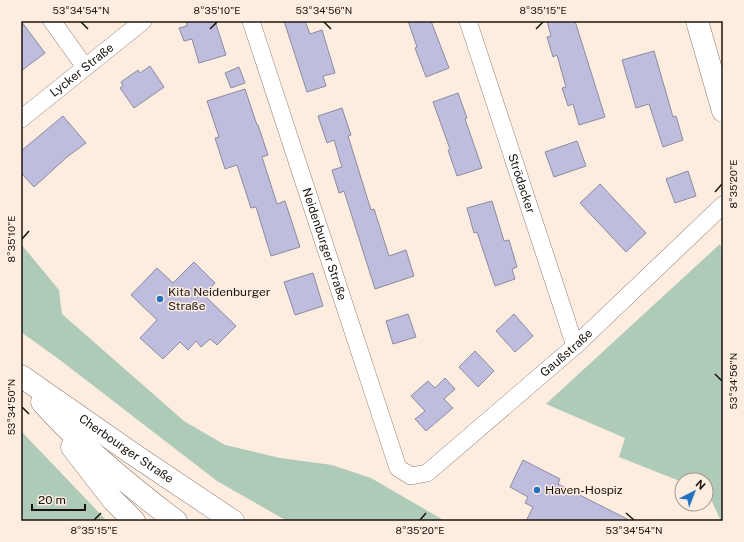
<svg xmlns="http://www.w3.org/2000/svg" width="744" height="542" font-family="'Public Sans',sans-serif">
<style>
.green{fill:#aecbb8}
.building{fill:#bfbddd;stroke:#8c8b9f}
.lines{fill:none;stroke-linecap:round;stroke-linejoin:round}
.street-casing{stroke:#927f71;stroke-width:18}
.secondary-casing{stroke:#927f71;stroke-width:23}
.primary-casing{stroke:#927f71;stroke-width:23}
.street{stroke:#fff;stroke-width:17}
.secondary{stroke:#fff;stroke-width:22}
.primary{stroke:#fff;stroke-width:22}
.ticks{fill:none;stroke:#1b140e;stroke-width:1.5}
.poi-dot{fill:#1f73c1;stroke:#fdece0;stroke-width:1.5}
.labels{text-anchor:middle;stroke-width:3;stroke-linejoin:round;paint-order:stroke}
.street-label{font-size:12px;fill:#1b140e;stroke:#fdece0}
.poi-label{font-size:12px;fill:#1b140e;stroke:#fdece0;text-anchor:start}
.neatline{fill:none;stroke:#1b140e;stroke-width:1.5}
.ticks-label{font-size:10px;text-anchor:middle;fill:#1b140e}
</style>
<rect width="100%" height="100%" fill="#fdece0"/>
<g class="green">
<path d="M21,244L59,290L62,314L184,421L225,445L280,458L332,465L371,478L445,521H287L217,481L60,360L21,332Z"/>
<path d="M720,244L723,252V521H721L708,493L706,492V480H682V482L619,457L625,438L546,404Z"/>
<path d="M21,431L107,521H21Z"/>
</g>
<g class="building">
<path d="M21,21L45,53L21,71Z"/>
<path d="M186,21H215L226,55L199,63L192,39L184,41L179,28L187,26Z"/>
<path d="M284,21H305L310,34L322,30L335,73L323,76L326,86L307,92Z"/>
<path d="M408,21H431L449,68L426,77L415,48L417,47Z"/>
<path d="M547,21H575L605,117L579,125L573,104L568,106L562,88L566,87L557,55L553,57L547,37L551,36Z"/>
<path d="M654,51L673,117L676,116L683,140L663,147L649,104L636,108L622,60Z"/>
<path d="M150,66L164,87L134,108L120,88L123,86L121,82L138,70L140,73Z"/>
<path d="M239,67L245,83L231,88L225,73Z"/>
<path d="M245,89L257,125H258L268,155L262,157L277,204L285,201L300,247L271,256L256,207L251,208L237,165L225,169L215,138L219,137L207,101Z"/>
<path d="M458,93L467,118L465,119L482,168L457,176L448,150L450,149L433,102Z"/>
<path d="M342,108L351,135L348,136L371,210L374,209L389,256L406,250L414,276L375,289L344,191L339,193L332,170L342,167L334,140L327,143L318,116Z"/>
<path d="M63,116L86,143L67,157L34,187L21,173V151Z"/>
<path d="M577,141L586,166L554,177L545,152Z"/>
<path d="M688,171L696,196L675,203L666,179Z"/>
<path d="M600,184L646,233L626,252L580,203Z"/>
<path d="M492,201L504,241L509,240L517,267L512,269L515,279L495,286L477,232L474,233L467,208Z"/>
<path d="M194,262L215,283L204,295L236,326L217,345L210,339L201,347L196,341L188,350L180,342L163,359L140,338L157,320L131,295L157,268L173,283Z"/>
<path d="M313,273L323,306L295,315L284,282Z"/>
<path d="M408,314L416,337L393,344L386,321Z"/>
<path d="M514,314L533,336L515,352L496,331Z"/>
<path d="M475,351L494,371L478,387L459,367Z"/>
<path d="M445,378L455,389L444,399L453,408L426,431L415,419L425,411L411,396L428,381L435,388Z"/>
<path d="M523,460L560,479L558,484L631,521H526L533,507L525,503L528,497L510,487Z"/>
</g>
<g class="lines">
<g class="street-casing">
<g id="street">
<path d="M52,21L85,67"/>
<path id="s1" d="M251,21L398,468L411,476L427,473L575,346L723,205"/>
<path id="s2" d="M468,21L575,346"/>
<path id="s3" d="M21,119L143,21"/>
</g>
</g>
<g class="secondary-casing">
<path id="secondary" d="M697,21L723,111"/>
</g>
<g class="primary-casing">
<g id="primary">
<path id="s4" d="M21,376L133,454L233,521"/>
<path d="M42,402C82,447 128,485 176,521"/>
<path d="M72,447L113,500L134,521"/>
</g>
</g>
<use href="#street" class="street"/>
<use href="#secondary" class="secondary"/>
<use href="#primary" class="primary"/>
</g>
<path class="ticks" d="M81,22L88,29M324,22L331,29M210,29L217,22M536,29L543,22M715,192L722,184M22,239L29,231M715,374L722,381M22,407L29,414M626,513L634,520M94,520L101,513M420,520L426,513"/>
<g class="poi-dot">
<circle cx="160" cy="299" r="4"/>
<circle cx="537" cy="490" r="4"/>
</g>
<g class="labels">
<g class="street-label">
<text dy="4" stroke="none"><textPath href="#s3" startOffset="78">Lycker Straße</textPath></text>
<text dy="4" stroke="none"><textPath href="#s2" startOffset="171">Strödacker</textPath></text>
<text dy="4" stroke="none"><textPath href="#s1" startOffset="235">Neidenburger Straße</textPath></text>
<text dy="4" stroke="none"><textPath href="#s1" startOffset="686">Gaußstraße</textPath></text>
<text dy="4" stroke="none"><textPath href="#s4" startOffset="128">Cherbourger Straße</textPath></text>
</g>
<g class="poi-label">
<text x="168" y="296">Kita Neidenburger<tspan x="168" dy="14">Straße</tspan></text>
<text x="545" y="494">Haven-Hospiz</text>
</g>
</g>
<rect width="744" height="542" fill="none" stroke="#fdece0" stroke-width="44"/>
<g transform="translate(694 492) rotate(42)"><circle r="19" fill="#fdece0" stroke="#a3968c"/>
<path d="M0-3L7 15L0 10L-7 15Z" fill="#1f73c1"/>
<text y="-6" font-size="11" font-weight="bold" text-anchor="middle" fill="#1b140e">N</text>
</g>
<path d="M32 504v6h53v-6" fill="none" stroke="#1b140e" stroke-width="2"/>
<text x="38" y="504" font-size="12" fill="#1b140e" stroke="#fdece0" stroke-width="3" paint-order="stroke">20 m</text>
<rect x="22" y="22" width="700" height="498" class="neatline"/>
<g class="ticks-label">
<text x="81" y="14">53°34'54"N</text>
<text x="217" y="14">8°35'10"E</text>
<text x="324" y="14">53°34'56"N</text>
<text x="543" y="14">8°35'15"E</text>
<text transform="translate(733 184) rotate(-90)" y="4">8°35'20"E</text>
<text transform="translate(11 239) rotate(-90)" y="4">8°35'10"E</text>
<text transform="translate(733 381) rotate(-90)" y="4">53°34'56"N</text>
<text transform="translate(11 407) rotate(-90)" y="4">53°34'50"N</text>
<text x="94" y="534">8°35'15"E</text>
<text x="420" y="534">8°35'20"E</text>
<text x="634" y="534">53°34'54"N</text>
</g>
</svg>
